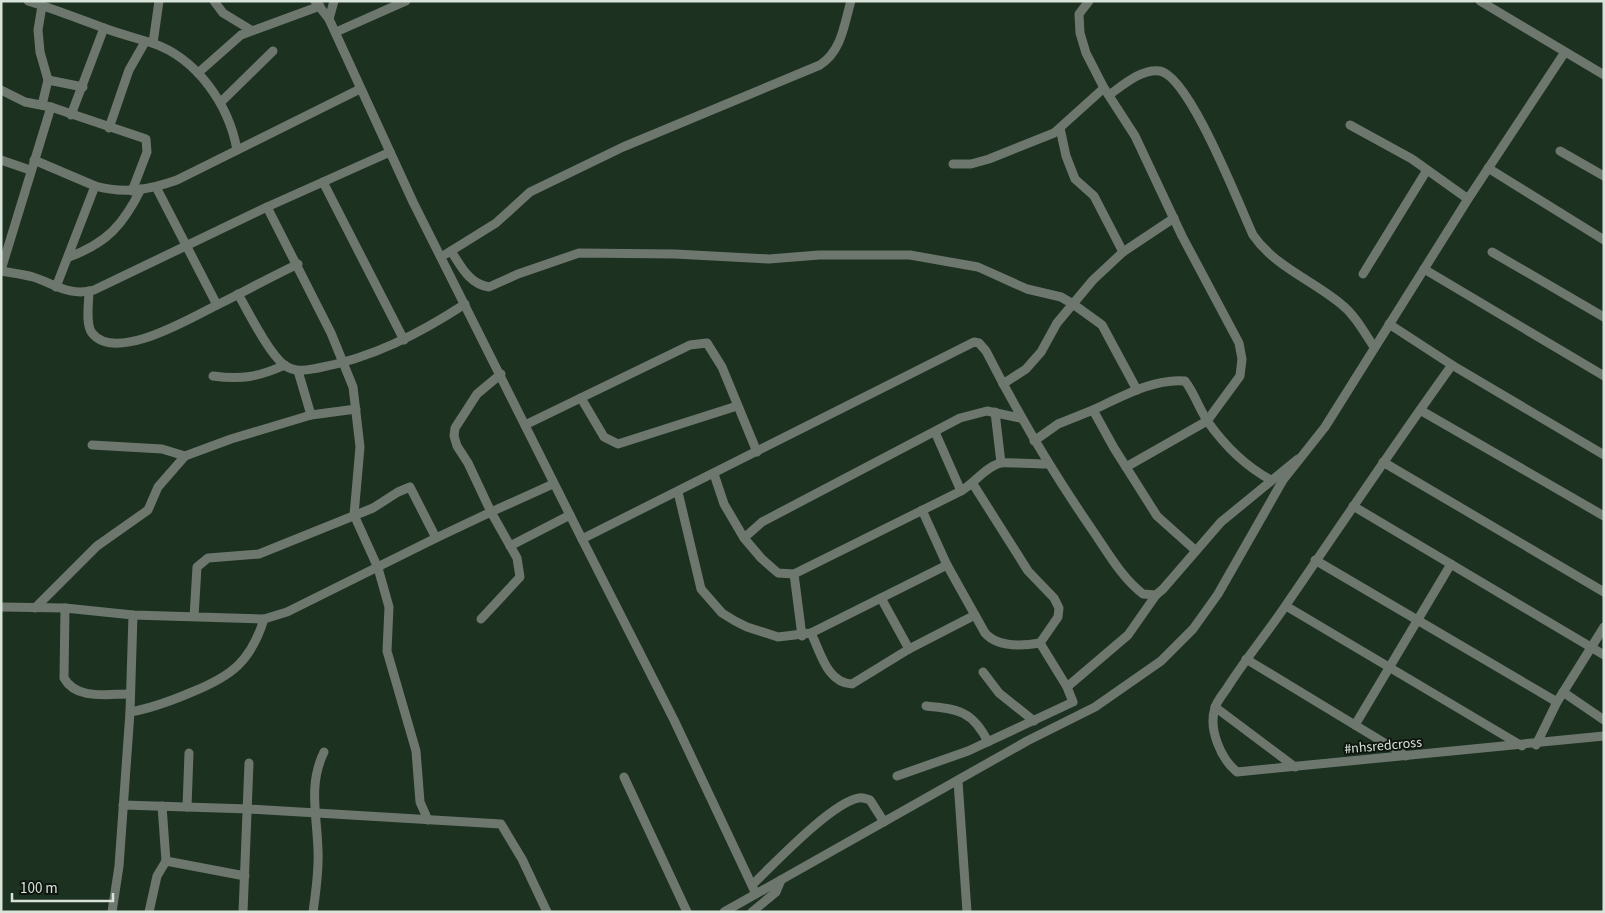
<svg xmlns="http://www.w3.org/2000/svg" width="1605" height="913" font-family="'Source Sans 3',sans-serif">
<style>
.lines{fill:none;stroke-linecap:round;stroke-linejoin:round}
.minor{stroke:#6d776e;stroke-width:9}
.labels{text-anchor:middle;stroke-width:4;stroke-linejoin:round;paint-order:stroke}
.street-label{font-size:14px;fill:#d8e4d9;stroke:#0e160f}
</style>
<rect width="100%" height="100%" fill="#1d3120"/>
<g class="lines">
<g class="minor">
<path d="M28,1C54,9 79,19 104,28C120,34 136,38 152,43C197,58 229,105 237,150"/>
<path d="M214,1L223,13L251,30"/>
<path d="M315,1L329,19L413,202L582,539L974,342L979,343L986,351C1018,414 1053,473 1093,531C1108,553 1122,578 1143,594L1156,595L1163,589L1221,522L1298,459"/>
<path d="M1089,1L1079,14L1080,33L1086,53L1104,88L1135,136L1182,236L1239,343L1242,359L1240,376L1207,421L1126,467"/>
<path d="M1480,1L1604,75"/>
<path d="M42,6L38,30L40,52L48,80L42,105"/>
<path d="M329,19L334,1"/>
<path d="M336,32L406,1"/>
<path d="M153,43L159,1"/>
<path d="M198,73L241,35L320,6"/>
<path d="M48,80L83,87"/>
<path d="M1,90L25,102L51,107L146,139L147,152L132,191"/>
<path d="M1109,95C1122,86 1142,68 1160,71C1190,77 1239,205 1253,235C1274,266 1312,280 1341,304C1355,315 1364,332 1374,347"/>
<path d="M221,102L273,51"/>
<path d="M71,115L104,28"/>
<path d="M1350,125L1412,159L1468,199"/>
<path d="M109,128L129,70L145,42"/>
<path d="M1060,128L1066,156L1075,179L1094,196L1123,252"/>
<path d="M1560,151L1604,176"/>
<path d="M1,160L30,170"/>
<path d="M34,160L95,186L56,287"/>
<path d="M953,164H971L989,159L1054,133L1104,88"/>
<path d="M1488,168L1604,240"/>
<path d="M323,182L404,340"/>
<path d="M95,186C124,194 149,190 177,180L360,89"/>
<path d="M156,187L217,305"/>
<path d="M267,207L331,333L353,387L360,447L354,515L378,568L389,607L387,651L416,751L420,802L428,820"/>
<path d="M451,251C461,266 469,284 489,287L518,274L579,253L675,254L769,259L819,255H910L978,267L1027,289L1061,297L1073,304L1102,325L1137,390"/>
<path d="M1492,252L1604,317"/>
<path d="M446,254L496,223L530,192L623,147L820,65C842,51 844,24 851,1"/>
<path d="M69,257C107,243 123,225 141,189"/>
<path d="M1424,269L1604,376"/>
<path d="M1,270L51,107"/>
<path d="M1,271C12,273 23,274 33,277C55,284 70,297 94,290L267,207L390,152"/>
<path d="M1363,274L1427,170"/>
<path d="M89,291C89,302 85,324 92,333C116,364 194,316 219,304C245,291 271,277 298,264"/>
<path d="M238,294C249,313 268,352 284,365C295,373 306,370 318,368C372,358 419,334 465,304"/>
<path d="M1389,324L1452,365C1395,444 1341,525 1286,605C1268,632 1247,657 1229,685C1225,692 1217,700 1215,708C1208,729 1221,759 1237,772L1604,736"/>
<path d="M1452,365L1604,455"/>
<path d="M298,371L311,415"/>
<path d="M501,374L477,394L455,428L454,436L457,446L468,463L491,512L553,484"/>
<path d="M213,376C242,380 258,377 285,365"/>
<path d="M1003,384L1026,369L1041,352L1057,323L1093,280L1123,252L1174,218"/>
<path d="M581,398L604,437L618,444L737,406"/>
<path d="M1093,410C1121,397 1154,378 1185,381C1195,394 1199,409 1208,422C1225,446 1245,466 1271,480"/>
<path d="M1420,410L1604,516"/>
<path d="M995,412L1001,463"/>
<path d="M1020,418L987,411L960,418L762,522L744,538L761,558L778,573L794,574L961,491C975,483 984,468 1000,463C1004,462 1039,464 1048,464"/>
<path d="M525,425L690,345L707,343L722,367L757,452"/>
<path d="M935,432L961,491"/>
<path d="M1034,441L1058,424L1093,410L1114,448L1157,516L1195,550"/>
<path d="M92,445L162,449L185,456"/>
<path d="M1383,462L1604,592"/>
<path d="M714,474L724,504L744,538"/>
<path d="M973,484L1028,571L1054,598L1059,608L1058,617L1040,643"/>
<path d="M678,492L701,589L722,613L735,621L747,627L778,637L811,633L947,565"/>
<path d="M1353,506L1604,655"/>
<path d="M922,510L947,565L985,633C997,647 1022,646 1040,643L1067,687L1128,635L1156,595"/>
<path d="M436,538L491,512L517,558L520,577L481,619"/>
<path d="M582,539L674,720L756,894"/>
<path d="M510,546L570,515"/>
<path d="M1315,560L1557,702"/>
<path d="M794,574L802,636"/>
<path d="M881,598L909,649"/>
<path d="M1286,606L1522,746"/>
<path d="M1,607L65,608L133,615L264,619L287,612L436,538L410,487L398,492L373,508L259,554L208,558L197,567L194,617"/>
<path d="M35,608L97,546L148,510L158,487L185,456L231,439L311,415L356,409"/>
<path d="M65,608L64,678C76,700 107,694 129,694"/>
<path d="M811,633C821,653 827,683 852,684L909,649L975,615"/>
<path d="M1246,659L1406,756"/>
<path d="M983,672L999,693L1034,721"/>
<path d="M1563,692L1604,720"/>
<path d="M926,706C958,709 973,711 988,742"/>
<path d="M1215,707L1295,767"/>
<path d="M130,712C153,708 171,701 192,692C232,676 251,661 264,619"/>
<path d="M1355,725L1451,564"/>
<path d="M1536,745L1557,702L1604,627"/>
<path d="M897,776L968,751L1073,702L1067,687"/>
<path d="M624,777L687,912"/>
<path d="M958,781L967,912"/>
<path d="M123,805L249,809L501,824L522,859L547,912"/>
<path d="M162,806L166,861"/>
<path d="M187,807L189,753"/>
<path d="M752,885C773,865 832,802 859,798C862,797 867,799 870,800L884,822"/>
<path d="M112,912L119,866L130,712L133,615"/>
<path d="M149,912L157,876L166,861L245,876"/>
<path d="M243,912L249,763"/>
<path d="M313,912C316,891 319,871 318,850C317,815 308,785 324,752"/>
<path d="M724,912L1027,741L1095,707L1161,661L1193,629L1218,594L1283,480L1325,427L1468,199L1565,52"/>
<path d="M752,912L776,892L781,880"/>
</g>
</g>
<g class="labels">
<g class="street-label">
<text transform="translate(1383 745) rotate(-5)" y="5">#nhsredcross</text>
</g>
</g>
<rect width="1605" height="913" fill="none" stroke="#d8e4d9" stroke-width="5"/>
<path d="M12 893v8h101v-8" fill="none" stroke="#d8e4d9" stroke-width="2.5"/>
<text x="20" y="893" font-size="15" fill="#d8e4d9" stroke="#0e160f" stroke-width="4" paint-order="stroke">100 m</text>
</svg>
